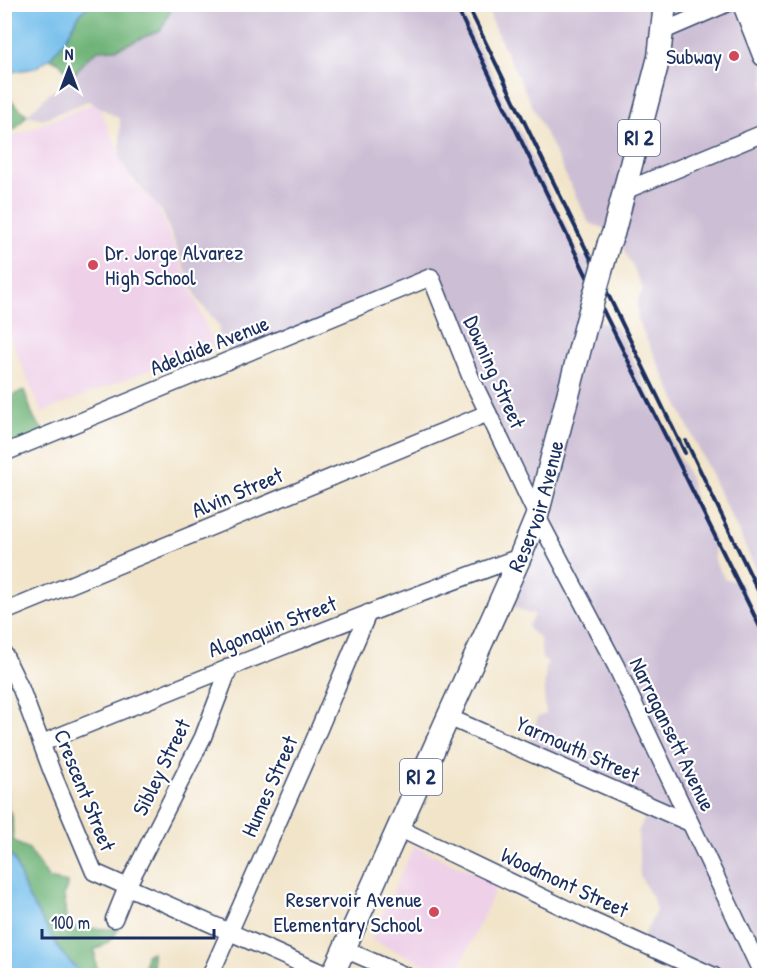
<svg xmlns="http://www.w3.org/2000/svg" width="769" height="980" font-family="'Patrick Hand',sans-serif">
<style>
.built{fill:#eed0e8}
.industrial{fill:#ccbed4}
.forest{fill:#6db276;stroke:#44706a;stroke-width:1.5}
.water{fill:#72bdeb;stroke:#4676a4;stroke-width:1.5}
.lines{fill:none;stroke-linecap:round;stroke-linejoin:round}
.minor-casing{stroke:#3b4a6e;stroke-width:19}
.major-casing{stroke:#3b4a6e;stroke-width:25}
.minor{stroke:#fff;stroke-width:16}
.major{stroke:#fff;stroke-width:22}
.rail{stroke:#1b2f5e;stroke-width:4}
.major-bridge-casing{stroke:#3b4a6e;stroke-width:25;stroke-linecap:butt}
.major-bridge{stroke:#fff;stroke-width:22}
.poi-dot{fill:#d1495b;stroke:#fff;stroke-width:2}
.labels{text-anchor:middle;stroke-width:4.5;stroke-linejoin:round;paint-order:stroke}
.shield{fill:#fff;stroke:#5f6d8e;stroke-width:1.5}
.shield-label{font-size:21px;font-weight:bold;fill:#1b2f5e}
.poi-label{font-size:22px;fill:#1b2f5e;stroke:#fff;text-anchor:end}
.street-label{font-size:22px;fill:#1b2f5e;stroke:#fff}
</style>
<rect width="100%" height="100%" fill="#fff"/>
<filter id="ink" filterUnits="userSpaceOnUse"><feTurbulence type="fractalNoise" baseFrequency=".0167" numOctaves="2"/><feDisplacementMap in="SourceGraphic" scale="12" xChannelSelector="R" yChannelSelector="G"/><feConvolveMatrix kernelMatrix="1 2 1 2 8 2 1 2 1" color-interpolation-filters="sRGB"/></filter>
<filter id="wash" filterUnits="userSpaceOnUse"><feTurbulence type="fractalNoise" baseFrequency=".008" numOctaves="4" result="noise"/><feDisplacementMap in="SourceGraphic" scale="24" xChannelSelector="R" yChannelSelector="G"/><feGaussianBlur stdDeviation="1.35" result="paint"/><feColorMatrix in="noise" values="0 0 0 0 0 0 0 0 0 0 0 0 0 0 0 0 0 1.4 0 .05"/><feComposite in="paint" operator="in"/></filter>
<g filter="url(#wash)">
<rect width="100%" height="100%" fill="#f1e4c9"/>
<g class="built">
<path d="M97,102L132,183L156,203L214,345L42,412L5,326L4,140Z"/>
<path d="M414,846L498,884L456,975H449L371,940Z"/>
</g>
<g class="industrial">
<path d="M173,5H459L580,255L604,264L593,319L617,327L687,473L691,481L695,506L713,537L715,562L725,579L741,583L764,634V975H716L641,941L656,911L653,899L640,876L638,832L650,806L527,749L538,717L546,714L544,693L546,666L548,662L542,659L540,638L529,630L528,625L535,614L527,613L505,602L536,521L433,281L231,359L218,333L220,327L198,300L162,211L129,175L120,159V119L88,101L43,119L27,115L49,94L71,78L87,59L98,50L116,49L161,30Z"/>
<path d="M486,5H764V586L638,321L637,302L643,289L636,273L614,232L589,223L493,25L490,14Z"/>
</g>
<g class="forest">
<path d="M89,5H173L161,30L116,49L98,50L87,59L71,78L60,63L50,58L65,40L79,15Z"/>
<path d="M5,95L27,115L15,129L5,134Z"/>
<path d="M24,390L34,419L47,435L5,452V399Z"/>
<path d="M4,783L6,784L8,809L12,817L13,839L18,844L29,849L49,879L68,883L64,894L66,921L76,928L119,929C113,938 105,947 95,949C95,960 94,970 105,975H82L61,952L27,895L14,859L5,851Z"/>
<path d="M152,952L154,975H124H138L145,965L146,955Z"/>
</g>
<g class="water">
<path d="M5,4H89V5L79,15L65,40L50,58L35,68L5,73Z"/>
<path d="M5,851L14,859L27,895L61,952L82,975H5Z"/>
</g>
</g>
<g filter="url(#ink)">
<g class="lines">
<g class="minor-casing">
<g id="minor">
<path d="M661,32L726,4"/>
<path d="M624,191L764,133"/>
<path d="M4,453L431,277L471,378L488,413L537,516L616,666L763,976"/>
<path d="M4,612L488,413"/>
<path d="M4,654L21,689L52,772L94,872L329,976"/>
<path d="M448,717L690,823"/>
<path d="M42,743C200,679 359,615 520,557"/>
<path d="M398,828L590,920L714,976"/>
<path d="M114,919L127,887L203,737L230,666"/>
<path d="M344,949L406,976"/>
<path d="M210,976L313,743L368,613"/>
</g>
</g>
<g class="major-casing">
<g id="major">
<path d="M744,4L764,55"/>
<path d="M609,243L613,234L659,57L665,4"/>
<path id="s1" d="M332,976L520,557L537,516L586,325"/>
</g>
</g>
<use href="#minor" class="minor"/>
<use href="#major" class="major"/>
<g class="rail">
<path d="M455,4L607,318L764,635"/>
<path d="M467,4L685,453"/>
<path d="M686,441L764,603"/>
</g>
<g class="major-bridge-casing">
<path id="major-bridge" d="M586,325L609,243"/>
</g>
<use href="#major-bridge" class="major-bridge"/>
</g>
</g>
<g class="poi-dot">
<circle cx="734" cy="56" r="6"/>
<circle cx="93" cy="265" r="6"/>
<circle cx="434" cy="912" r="6"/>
</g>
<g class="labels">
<g class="shield">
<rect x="618" y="120" width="42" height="36" rx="4.5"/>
<rect x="400" y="759" width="42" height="36" rx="4.5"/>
</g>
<g class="shield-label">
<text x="639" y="145">RI 2</text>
<text x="421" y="784">RI 2</text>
</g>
<g class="poi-label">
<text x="722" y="64">Subway</text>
<text x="105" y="260" text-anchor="start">Dr. Jorge Alvarez<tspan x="105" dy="25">High School</tspan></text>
<text x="422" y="907">Reservoir Avenue<tspan x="422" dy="25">Elementary School</tspan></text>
</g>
<g class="street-label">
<text transform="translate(209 345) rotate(-22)" y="8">Adelaide Avenue</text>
<text transform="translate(495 372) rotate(66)" y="8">Downing Street</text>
<text transform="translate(237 492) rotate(-23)" y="8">Alvin Street</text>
<text dy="8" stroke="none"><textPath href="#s1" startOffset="513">Reservoir Avenue</textPath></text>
<text transform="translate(272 626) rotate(-21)" y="8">Algonquin Street</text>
<text transform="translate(673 734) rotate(64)" y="8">Narragansett Avenue</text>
<text transform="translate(578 749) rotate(24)" y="8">Yarmouth Street</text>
<text transform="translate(161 767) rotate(-64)" y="8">Sibley Street</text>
<text transform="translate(269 786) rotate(-66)" y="8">Humes Street</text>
<text transform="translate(85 790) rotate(68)" y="8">Crescent Street</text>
<text transform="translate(565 882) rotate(25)" y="8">Woodmont Street</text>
</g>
</g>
<rect width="769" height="980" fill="none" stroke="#fff" stroke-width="24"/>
<g transform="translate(69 69)" stroke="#ffffff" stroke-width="4.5" paint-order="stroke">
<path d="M0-4.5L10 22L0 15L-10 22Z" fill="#1b2f5e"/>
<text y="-9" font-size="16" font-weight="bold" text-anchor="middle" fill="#1b2f5e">N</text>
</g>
<path d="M42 929v9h172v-9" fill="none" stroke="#1b2f5e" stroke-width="3"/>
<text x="51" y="929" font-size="18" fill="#1b2f5e" stroke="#ffffff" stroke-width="4.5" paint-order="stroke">100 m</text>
</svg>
